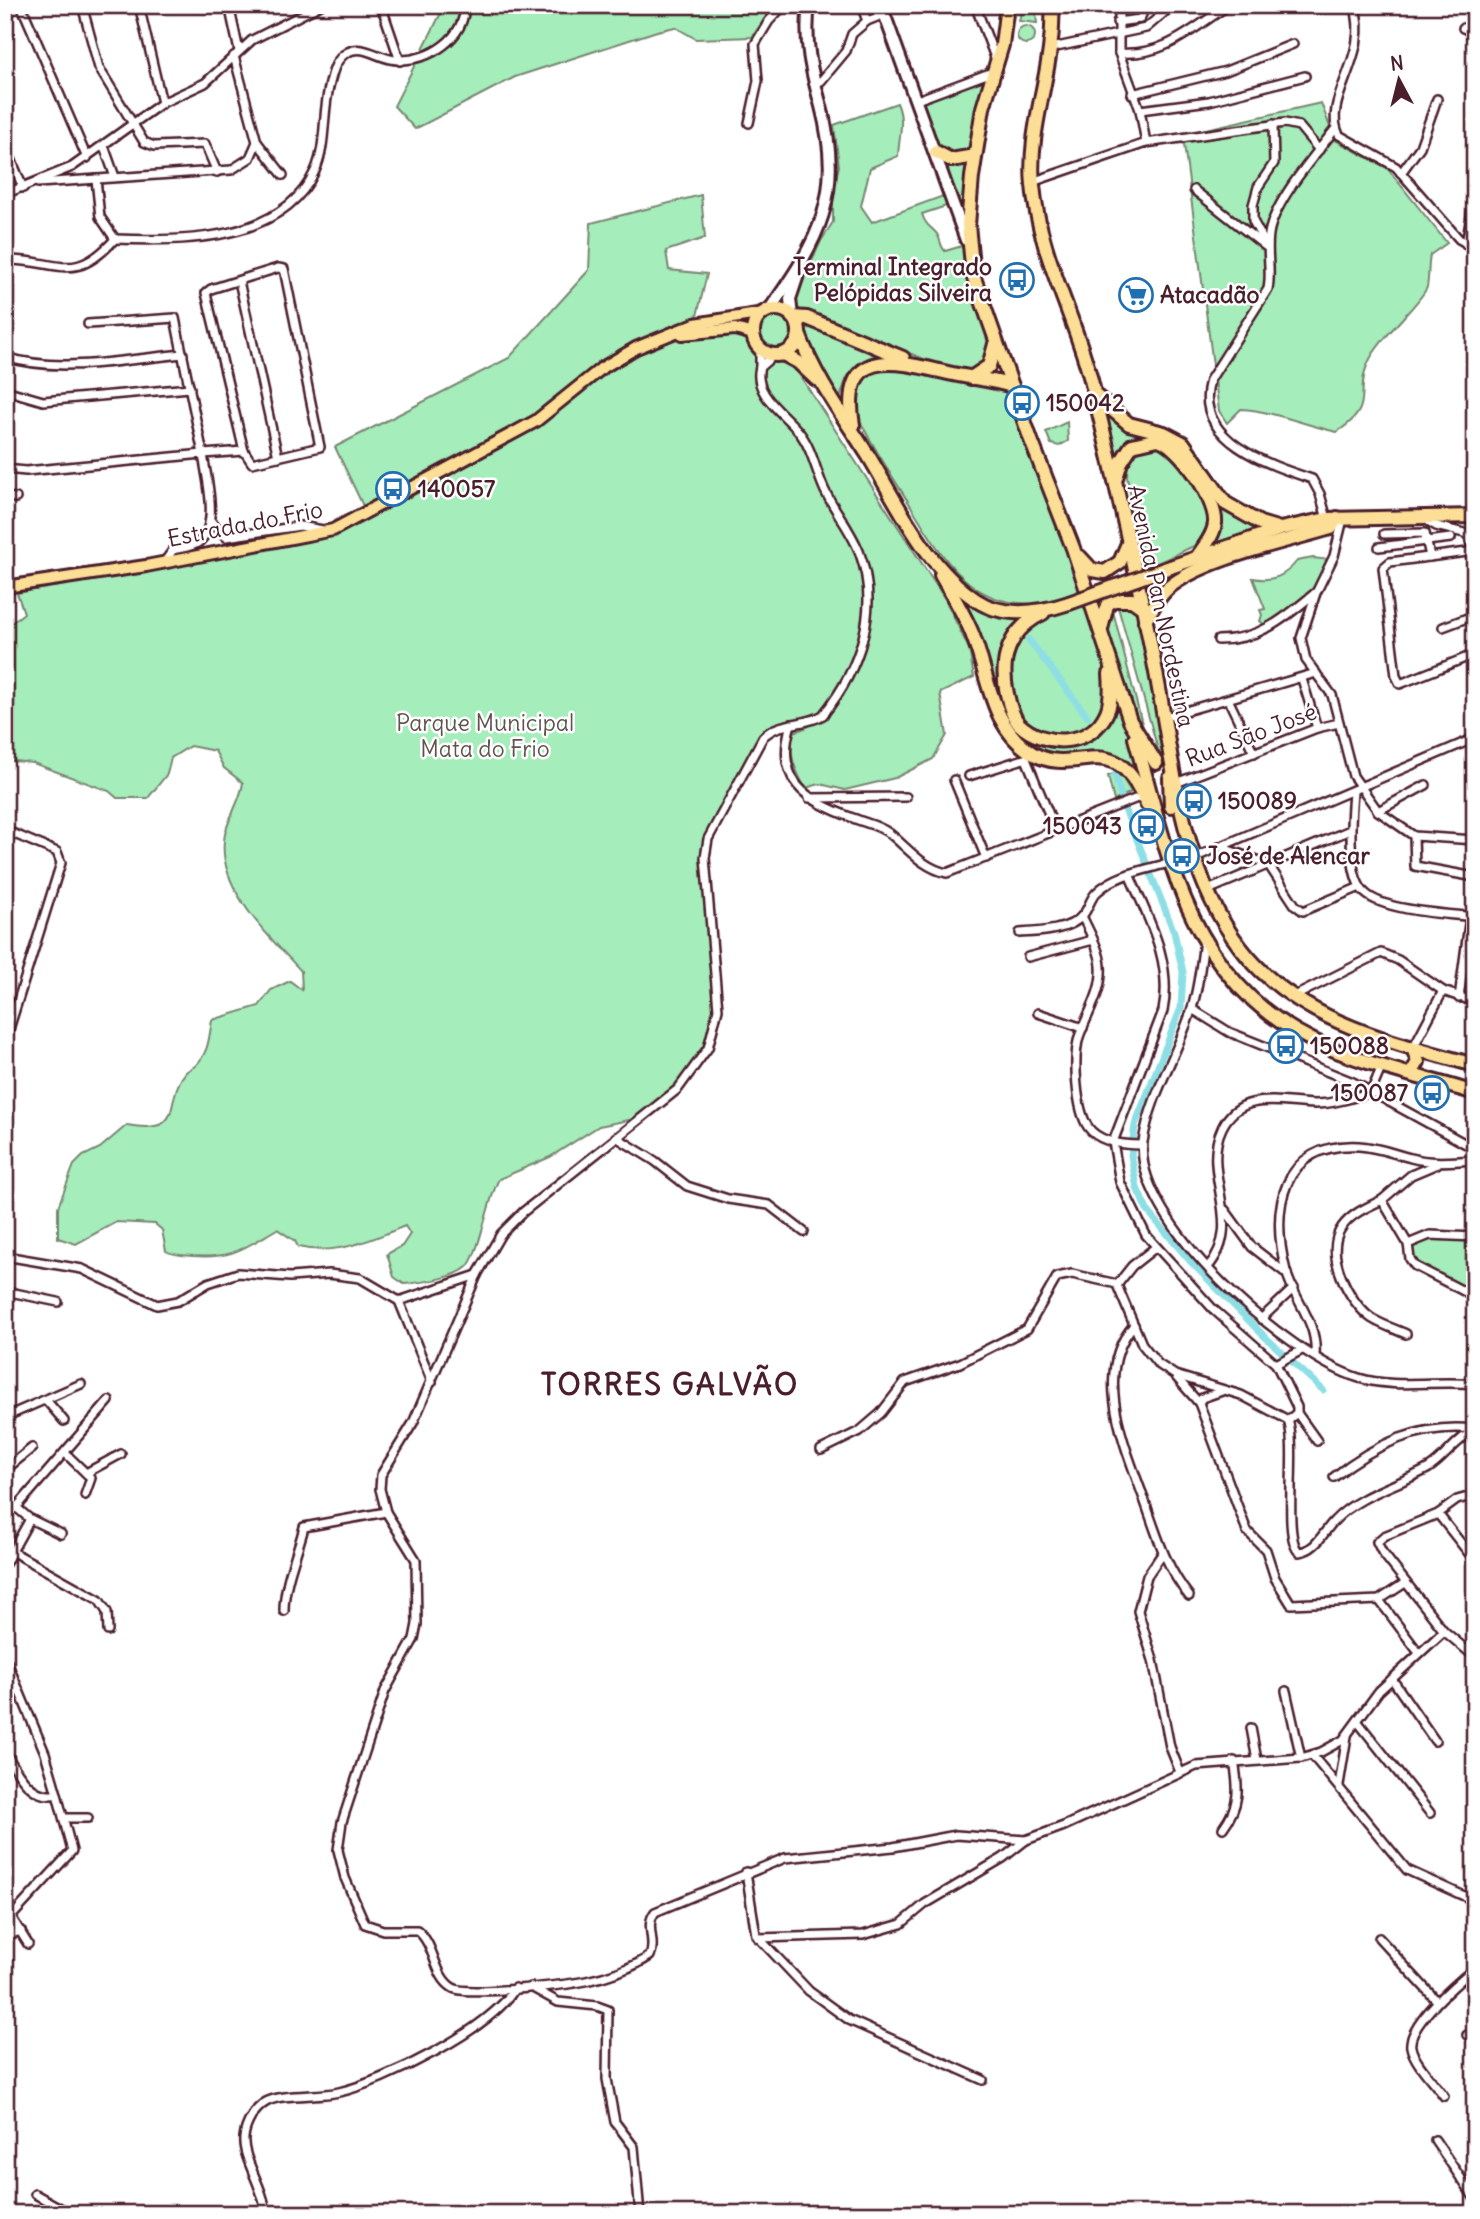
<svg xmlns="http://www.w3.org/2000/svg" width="1480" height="2219" font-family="Delius,sans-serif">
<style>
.green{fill:#a5edba;stroke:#788672;stroke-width:2}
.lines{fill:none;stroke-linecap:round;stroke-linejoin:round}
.canal{stroke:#8edfe5;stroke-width:7}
.street-casing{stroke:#4a1f2b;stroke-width:12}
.secondary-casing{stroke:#4a1f2b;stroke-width:16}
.primary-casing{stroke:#4a1f2b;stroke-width:16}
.highway-casing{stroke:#4a1f2b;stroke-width:18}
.street{stroke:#fff;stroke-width:7}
.secondary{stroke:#fff;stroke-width:10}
.primary{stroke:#fcde96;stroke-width:10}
.highway{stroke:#fcde96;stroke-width:12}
.highway-bridge-casing{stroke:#4a1f2b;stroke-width:18;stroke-linecap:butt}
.highway-bridge{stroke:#fcde96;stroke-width:12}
.labels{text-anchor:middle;stroke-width:5;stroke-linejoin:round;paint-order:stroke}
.poi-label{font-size:23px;font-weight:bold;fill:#4a1f2b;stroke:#fff;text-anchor:start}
.street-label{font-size:23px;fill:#4a1f2b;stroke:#fff}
.park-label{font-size:23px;fill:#61524f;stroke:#fff}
.district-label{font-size:30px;font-weight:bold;letter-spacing:2px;fill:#4a1f2b;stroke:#fff}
</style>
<rect width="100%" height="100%" fill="#fff"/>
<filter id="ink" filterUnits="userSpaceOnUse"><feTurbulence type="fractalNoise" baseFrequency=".0143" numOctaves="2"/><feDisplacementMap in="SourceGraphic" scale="14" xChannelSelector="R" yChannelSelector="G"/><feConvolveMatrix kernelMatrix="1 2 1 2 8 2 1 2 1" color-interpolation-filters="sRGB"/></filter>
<g filter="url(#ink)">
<g class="green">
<path d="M445,5H774L752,37L696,39L675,27L657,31L515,77L415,129L394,106Z"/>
<path d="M1023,5H1035L1037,23L1019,21Z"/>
<circle cx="1026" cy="35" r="9"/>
<path d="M986,77L966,173L964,214L922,101Z"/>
<path d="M897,103C905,121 899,136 898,156L870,168L861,206L872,222L946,195L949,205L922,214C926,226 930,226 937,234C941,240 940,246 945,251L962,246L991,349L988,359L974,372L939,365L796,308L794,301L821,241L833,222V191L839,166L834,125Z"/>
<path d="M1321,103L1335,140L1387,168L1447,243L1430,255C1428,265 1429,277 1427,287C1423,301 1378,339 1368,363C1354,394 1377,406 1337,432C1304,425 1274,411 1241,409L1227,423L1219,411L1184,144L1166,138Z"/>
<path d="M701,195L705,238L666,251L669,270L707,274L697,316L633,342L577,380L537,414L363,506L335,447L509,358L589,270L591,223Z"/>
<circle cx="776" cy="333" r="18"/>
<path d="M801,323L881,355C852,358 844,379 839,404L824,380Z"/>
<path d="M725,332L754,341L758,347L755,375L758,387L798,433L860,561L866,606L861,643L824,714L764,734L706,846L719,997L709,1044L682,1085L639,1118L599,1126L550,1157L499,1179C488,1198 479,1256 467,1267C454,1279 422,1282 404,1284L394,1277L387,1254L402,1246L410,1234L405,1226C371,1240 336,1256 298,1247L295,1241L277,1229C244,1248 233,1259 193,1256C183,1255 175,1256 166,1251L162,1230L155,1224L116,1222L76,1244L58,1238V1207L74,1165L83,1156L100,1148L127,1125C188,1136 162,1100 186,1072C187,1071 195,1066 195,1066C209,1053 209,1037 212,1020L259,1006L271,990L290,981L302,990L301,971C270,937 214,886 225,834C229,816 240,802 243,783L224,768L215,751L190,746L171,758L167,774L148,798H117L109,791L33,763L5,760V628L24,613L17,593L300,543C383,517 456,471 532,430L549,408L652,340Z"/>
<path d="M781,357L791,362L945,599L969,649L974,677L940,693L947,735L933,759L895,778L845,790L820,784L805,788C795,769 787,753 794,732C833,719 832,708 850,674C873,631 879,588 859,541C851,524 838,508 828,491C819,476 816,458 807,442C792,415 763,401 761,367L773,358Z"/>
<path d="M888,364L1008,390L1084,589C1068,597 1051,601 1033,603C968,608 939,551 909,503C890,473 870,443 855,411L852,390L864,374Z"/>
<path d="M1103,406L1114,421L1165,436L1201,474L1262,528L1214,543L1219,524L1168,440L1131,444L1117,455Z"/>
<path d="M1067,422L1068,441L1059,446L1051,444L1046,432Z"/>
<path d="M1156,443C1183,456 1204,494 1211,524L1198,544L1145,569L1127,477C1127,456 1134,446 1156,443Z"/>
<path d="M1313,558L1330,560L1314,592L1268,628L1260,621L1262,615L1260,610L1265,609L1253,578C1273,582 1285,576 1297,561Z"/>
<path d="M1197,569L1146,614L1141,585L1184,570Z"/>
<path d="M954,590L978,606L1035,614L1011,634L1000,680L1028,735L1083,740L1118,695L1145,789L1129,768L1044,757L1009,730Z"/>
<path d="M1116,600L1136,606L1142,621L1166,749L1162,764Z"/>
<path d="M1088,601C1094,626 1107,654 1108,679C1111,727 1060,753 1024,719C1015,711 1013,696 1011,684C1008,669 1008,651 1017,638C1030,618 1067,610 1088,601Z"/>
<path d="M1111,603L1115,619L1148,747L1132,721L1104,626Z"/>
<path d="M1119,772L1131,792L1114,801L1108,776Z"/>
<path d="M1431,1236L1475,1239V1293C1454,1276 1411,1278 1410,1246Z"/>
</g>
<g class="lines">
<g class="canal">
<path d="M1029,640L1087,716"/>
<path d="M1115,775L1124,807L1174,932L1183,972L1181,1008L1135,1125L1131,1155L1137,1188L1147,1210L1191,1262L1263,1335L1323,1390"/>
</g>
<g class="street-casing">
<g id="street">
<path d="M21,5L87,158"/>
<path d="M82,5L99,68L144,142L154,146L205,144L217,172"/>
<path d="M139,5L162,103"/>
<path d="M229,5L239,51"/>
<path d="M381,5L400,61"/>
<path d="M861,5L867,21"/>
<path d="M975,5L996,60"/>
<path d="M1354,5C1372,56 1321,99 1339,135L1396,167L1459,239L1475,248"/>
<path d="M1117,22L1140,19L1146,5"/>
<path d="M1463,28L1475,33"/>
<path d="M1052,48L1146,28L1173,5"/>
<path d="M1119,53C1165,57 1193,28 1229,5"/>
<path d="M821,81L846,51L852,34L867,21L885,14"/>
<path d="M1132,94L1226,71L1293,44"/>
<path d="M917,100L995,71"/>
<path d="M1140,110L1209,101L1305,76"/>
<path d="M749,123L758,81L755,44L769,21L784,5"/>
<path d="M257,142L283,175"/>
<path d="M1146,143L1285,123L1299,126L1319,150"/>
<path d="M5,144L23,188"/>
<path d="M104,146L115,177"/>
<path d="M1401,173L1420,147L1437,99"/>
<path d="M96,179L100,217L115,239"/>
<path d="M1032,182L1146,143L1140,110L1119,53V5"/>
<path d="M38,183L231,170L250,158L257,142L234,56"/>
<path d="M1194,190L1265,246"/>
<path d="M5,194L72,167L162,103L205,83L252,40L321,5"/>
<path d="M115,239C182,242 282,242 315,171C327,145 322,112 330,83C333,71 336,58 348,52C364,43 381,61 399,60C431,60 464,39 465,5"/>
<path d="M1466,244L1475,194"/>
<path d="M1267,247L1253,221V205L1258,187L1274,163L1273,124"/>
<path d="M5,260C58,259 73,286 115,239"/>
<path d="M278,268L284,269L320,447L252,463L244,451L206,293L211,289Z"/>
<path d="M239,281L278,457"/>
<path d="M88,324L175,318L203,454L244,451"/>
<path d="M774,355L760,367C752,394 785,414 799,432C812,448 816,472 825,491C835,511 850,529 859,551C881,609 860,669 823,715C804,727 780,720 763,737L708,839L705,858L718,1009L708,1048L678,1089L523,1212L501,1234L477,1275L413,1423L381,1475L380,1489L386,1512L416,1560L417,1624L414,1639L385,1691L342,1822L338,1850L345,1878L365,1924L383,1930H417C436,1945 433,1976 453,1988C466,1996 567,1985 586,1981C606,1977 633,1968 650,1956C657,1941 644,1926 655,1912L785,1858L893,1847L956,1835L1026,1840L1064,1826L1196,1766L1301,1758L1321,1752L1343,1740L1379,1691L1444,1631"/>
<path d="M5,357C61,374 126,359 183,354"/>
<path d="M760,366V349"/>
<path d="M5,390L43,401L190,388"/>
<path d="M5,469L26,471L203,454C206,477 220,524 199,542C193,547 181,548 173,550L165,561"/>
<path d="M5,497L16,498"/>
<path d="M1423,518L1436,526L1468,534L1474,553"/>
<path d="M1327,519L1320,494L1312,479C1269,465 1192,440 1210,380L1268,289C1272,269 1265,249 1270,229C1278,197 1315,155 1336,128"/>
<path d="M1343,519L1334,556L1316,593L1301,638L1306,660L1332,695L1353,776L1378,811L1414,836L1475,840"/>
<path d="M210,520L226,537L300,526L323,530"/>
<path d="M1384,534L1425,533L1430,557"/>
<path d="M5,537V545"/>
<path d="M1379,547L1451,538"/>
<path d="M1475,551L1390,562L1383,568L1396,676L1400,684L1475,654"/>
<path d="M1443,627L1475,615"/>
<path d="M1218,640C1260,640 1285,618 1315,593"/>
<path d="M1302,679L1317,728"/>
<path d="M1229,701L1254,753"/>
<path d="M1165,717L1316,673"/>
<path d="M791,724C774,781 805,800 853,818C865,823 878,825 889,833C907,847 922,868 947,873L1145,795"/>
<path d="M1026,759L1056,831"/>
<path d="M969,776L1027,758"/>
<path d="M954,780L986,858"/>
<path d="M1176,783L1317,728L1339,723"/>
<path d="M1353,792C1351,815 1346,876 1365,893C1384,911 1448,914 1475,917"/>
<path d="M809,798L906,797"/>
<path d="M1378,811L1426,785"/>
<path d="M5,830L57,852L61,863L5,1042"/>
<path d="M1414,836L1415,866L1475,877"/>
<path d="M1223,848L1268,864L1295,905L1303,911L1360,887"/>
<path d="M1196,857L1475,738"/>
<path d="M1129,874C1148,918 1173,961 1163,1011L1113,1142L1120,1182L1146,1235L1213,1309L1276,1364L1297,1407V1413L1288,1420"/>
<path d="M1208,890L1350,830"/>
<path d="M1082,916C1089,931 1100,950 1101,966C1103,992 1087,1014 1079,1037C1073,1058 1076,1109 1088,1127C1099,1143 1125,1145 1142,1145"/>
<path d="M1020,933C1038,932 1070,931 1083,915C1089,908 1090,898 1097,892C1116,874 1145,870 1169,863"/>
<path d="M1204,940C1201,963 1199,986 1192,1008C1178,1054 1150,1095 1143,1142C1132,1220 1290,1358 1359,1378C1395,1389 1437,1380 1475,1384"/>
<path d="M1028,957L1093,940"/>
<path d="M1293,997L1381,953L1398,960L1443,991L1475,1002"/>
<path d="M1459,998L1470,916"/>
<path d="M1192,1009L1229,1032L1353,1082L1475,1149"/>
<path d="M1038,1013L1083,1028"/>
<path d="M1413,1048L1443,991"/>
<path d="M616,1137L655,1161L687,1186L728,1199L769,1205L804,1232"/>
<path d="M1437,1164L1411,1175L1382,1200L1408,1244L1410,1259L1415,1266L1475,1297"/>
<path d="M1382,1200C1368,1207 1352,1213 1342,1227C1323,1253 1349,1302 1371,1318C1382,1325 1395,1329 1406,1334"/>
<path d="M1225,1210L1252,1247L1287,1274"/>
<path d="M1408,1244L1430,1235L1475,1237"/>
<path d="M1156,1247L1132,1266L1117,1285L1142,1344L1158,1364L1175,1375L1241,1395L1288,1420C1298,1449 1282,1537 1299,1552C1317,1550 1323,1532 1334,1521C1359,1494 1400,1485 1429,1468C1446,1457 1456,1439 1475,1430"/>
<path d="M5,1256L82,1269L157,1305L178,1301L208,1283L238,1273L290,1277L329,1274L360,1278L399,1301L432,1382"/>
<path d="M1208,1267C1246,1223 1200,1174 1222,1128C1240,1090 1281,1103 1314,1104C1333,1104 1352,1098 1371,1092L1382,1066"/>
<path d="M5,1291L58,1302"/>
<path d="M399,1301L477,1275"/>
<path d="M1261,1319L1294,1288"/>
<path d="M1134,1325C1091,1373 1126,1448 1144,1499C1157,1535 1165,1566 1189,1596"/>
<path d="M1315,1355C1318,1322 1294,1301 1286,1271C1270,1209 1281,1142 1359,1146C1378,1147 1394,1154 1411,1158C1433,1164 1453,1161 1475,1160"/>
<path d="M1276,1364L1302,1350"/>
<path d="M1177,1378L1199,1403L1247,1531L1266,1550L1275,1578L1291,1604L1379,1600L1405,1583"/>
<path d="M46,1400L64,1421"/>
<path d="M1199,1403L1202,1398L1222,1391"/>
<path d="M1297,1413L1317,1441"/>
<path d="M5,1417L81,1384"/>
<path d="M821,1450L860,1431L881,1413L905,1382L960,1363L1027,1329L1057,1277L1072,1274L1117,1284"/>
<path d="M65,1453L91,1478L85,1495"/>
<path d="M5,1470L32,1448"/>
<path d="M86,1473L121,1454"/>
<path d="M1334,1477C1375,1444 1420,1423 1474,1429"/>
<path d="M1475,1495L1457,1500L1438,1514L1384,1536L1377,1542L1382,1552L1444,1631L1475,1657"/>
<path d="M5,1498L30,1519L5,1564"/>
<path d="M16,1508L109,1401"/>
<path d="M1438,1514L1475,1561"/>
<path d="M30,1519L61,1534"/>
<path d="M13,1552L99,1600L107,1612L108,1631"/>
<path d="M1162,1554L1147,1576L1138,1611L1153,1660L1170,1747L1180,1772"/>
<path d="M1379,1600L1419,1653"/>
<path d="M284,1611C284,1582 297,1555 304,1527L386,1512"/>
<path d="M5,1657L45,1753L57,1794C32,1801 17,1772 5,1752"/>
<path d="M1392,1679L1435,1741"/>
<path d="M1286,1691L1301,1758"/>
<path d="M1358,1722L1430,1813"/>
<path d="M1251,1728L1257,1760"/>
<path d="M1312,1755L1407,1870L1475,1901"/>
<path d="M1339,1785L1347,1736"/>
<path d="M65,1818H88"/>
<path d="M1223,1828C1240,1805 1239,1789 1234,1761"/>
<path d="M746,1872L756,1935L809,1991L849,2020L983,2080"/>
<path d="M5,1907L28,1944"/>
<path d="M12,1916L72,1851L57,1794"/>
<path d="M5,1936L21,1931"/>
<path d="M758,1938L863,1935L901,1924L925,1904L1003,1858L1026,1840"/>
<path d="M1379,1938L1437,2001"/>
<path d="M531,1987L558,2002L597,2006L608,2010L607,2079L615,2122L634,2147L640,2214"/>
<path d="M1467,2035L1475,2040"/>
<path d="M1444,2096C1435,2083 1414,2063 1411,2047C1407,2025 1459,1981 1475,1968"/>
<path d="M1435,2140L1475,2199"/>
<path d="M35,2194L71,2214"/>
<path d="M266,2214C264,2187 242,2159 244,2138C245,2125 254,2109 266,2102C282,2093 319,2097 339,2092C384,2082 493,2028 515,1988"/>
</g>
</g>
<g class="secondary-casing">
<g id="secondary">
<path d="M881,5L966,240"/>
<path d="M769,310C820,239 844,195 821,106C811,70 804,42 809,5"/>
<path d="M792,316L790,299L797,278"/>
</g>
</g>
<g class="primary-casing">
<g id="primary">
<path d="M682,334L735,329L753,334"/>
<path d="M5,587L146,566L333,530L536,421L602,368L636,348L695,324L764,313"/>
</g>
</g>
<g class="highway-casing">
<g id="highway">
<path d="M1007,5L1002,45L983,108L972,177L968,225L973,275L1031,440L1073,548L1130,721L1156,763"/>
<path d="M1052,5C1056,66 1027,125 1033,185C1039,256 1077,319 1093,388C1115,479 1136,570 1154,662C1173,757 1179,867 1240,947C1296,1021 1390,1042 1475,1065"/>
<path d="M936,152L951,160L975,156"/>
<circle cx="776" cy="332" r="23"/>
<path d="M792,317L807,318L903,358"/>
<path d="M799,334C815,378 843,416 868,455C898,504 926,567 976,600C1004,619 1039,613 1069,603"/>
<path d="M783,354L798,362L816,379"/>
<path d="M971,378L989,366L995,344"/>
<path d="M1095,395L1129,424L1164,433L1183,443L1225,503L1260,523L1280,529"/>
<path d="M853,425C840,346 894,360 948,373C969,378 991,379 1012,386"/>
<path d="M1115,481L1121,462L1132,445L1158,439C1179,444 1217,500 1215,523C1214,535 1204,547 1197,557"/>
<path d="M1080,557L1092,570L1105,572L1120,562L1129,541"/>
<path d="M1156,572L1280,529L1327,519L1475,516"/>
<path d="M941,575C952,595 965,615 973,636C989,677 991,728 1032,753C1078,780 1112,723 1147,804"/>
<path d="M1043,613C1010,629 999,658 1007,694C1009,704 1012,716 1019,724C1044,748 1092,747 1107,712C1112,701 1111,686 1110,674"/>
<path d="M1145,621C1151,610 1158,597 1167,589C1200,559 1288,541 1331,528L1337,518"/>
<path d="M1101,629L1107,605L1113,600H1132L1142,607"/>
<path d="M1135,738C1171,865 1190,988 1327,1047C1374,1067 1426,1078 1475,1093"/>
<path d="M1170,778L1171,806"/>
<path d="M1411,1074L1418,1062L1413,1048"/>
</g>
</g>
<use href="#street" class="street"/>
<use href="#secondary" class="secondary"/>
<use href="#primary" class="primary"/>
<use href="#highway" class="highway"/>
<g class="highway-bridge-casing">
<path id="highway-bridge" d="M1069,603L1156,572"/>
</g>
<use href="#highway-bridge" class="highway-bridge"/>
</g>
</g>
<defs>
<g id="bus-ring" transform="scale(1.75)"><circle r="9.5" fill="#fff" stroke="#1f6fb2" stroke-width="1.5"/><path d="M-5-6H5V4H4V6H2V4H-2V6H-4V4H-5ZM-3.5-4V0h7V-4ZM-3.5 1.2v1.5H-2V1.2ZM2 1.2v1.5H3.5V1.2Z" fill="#1f6fb2"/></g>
<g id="supermarket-ring" transform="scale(1.75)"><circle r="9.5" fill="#fff" stroke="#1f6fb2" stroke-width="1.5"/><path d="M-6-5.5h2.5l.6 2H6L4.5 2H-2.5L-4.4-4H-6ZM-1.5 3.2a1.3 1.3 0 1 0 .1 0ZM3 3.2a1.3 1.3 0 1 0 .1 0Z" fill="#1f6fb2"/></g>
</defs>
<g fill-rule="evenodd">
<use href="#bus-ring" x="1017" y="280"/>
<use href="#supermarket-ring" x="1136" y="295"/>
<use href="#bus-ring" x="1022" y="403"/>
<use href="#bus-ring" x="393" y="489"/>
<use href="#bus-ring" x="1194" y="801"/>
<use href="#bus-ring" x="1147" y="826"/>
<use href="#bus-ring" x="1182" y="856"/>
<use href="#bus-ring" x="1286" y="1046"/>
<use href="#bus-ring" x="1432" y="1093"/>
</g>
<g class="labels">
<g class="poi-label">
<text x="992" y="275" text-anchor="end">Terminal Integrado<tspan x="992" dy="26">Pelópidas Silveira</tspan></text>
<text x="1160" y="303">Atacadão</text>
<text x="1046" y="411">150042</text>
<text x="418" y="497">140057</text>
<text x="1218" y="809">150089</text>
<text x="1122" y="834" text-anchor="end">150043</text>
<text x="1206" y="864">José de Alencar</text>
<text x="1310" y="1054">150088</text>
<text x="1408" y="1101" text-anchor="end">150087</text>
</g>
<g class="street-label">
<text transform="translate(245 524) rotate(-11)" y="8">Estrada do Frio</text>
<text transform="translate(1161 606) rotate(78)" y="8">Avenida Pan Nordestina</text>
<text transform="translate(1251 735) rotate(-21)" y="8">Rua São José</text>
</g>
<g class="park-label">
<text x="485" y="731">Parque Municipal<tspan x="485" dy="26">Mata do Frio</tspan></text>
</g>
<g class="district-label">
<text x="670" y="1395">TORRES GALVÃO</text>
</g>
</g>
<rect width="1480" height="2219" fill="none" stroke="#fff" stroke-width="28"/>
<rect x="14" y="14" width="1452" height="2191" fill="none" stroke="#4a1f2b" stroke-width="2.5" filter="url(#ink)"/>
<g transform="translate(1399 80) rotate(353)" stroke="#ffffff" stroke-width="5" paint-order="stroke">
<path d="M0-5L12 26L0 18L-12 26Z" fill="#4a1f2b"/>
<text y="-10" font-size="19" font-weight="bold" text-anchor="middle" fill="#4a1f2b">N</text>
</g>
</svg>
